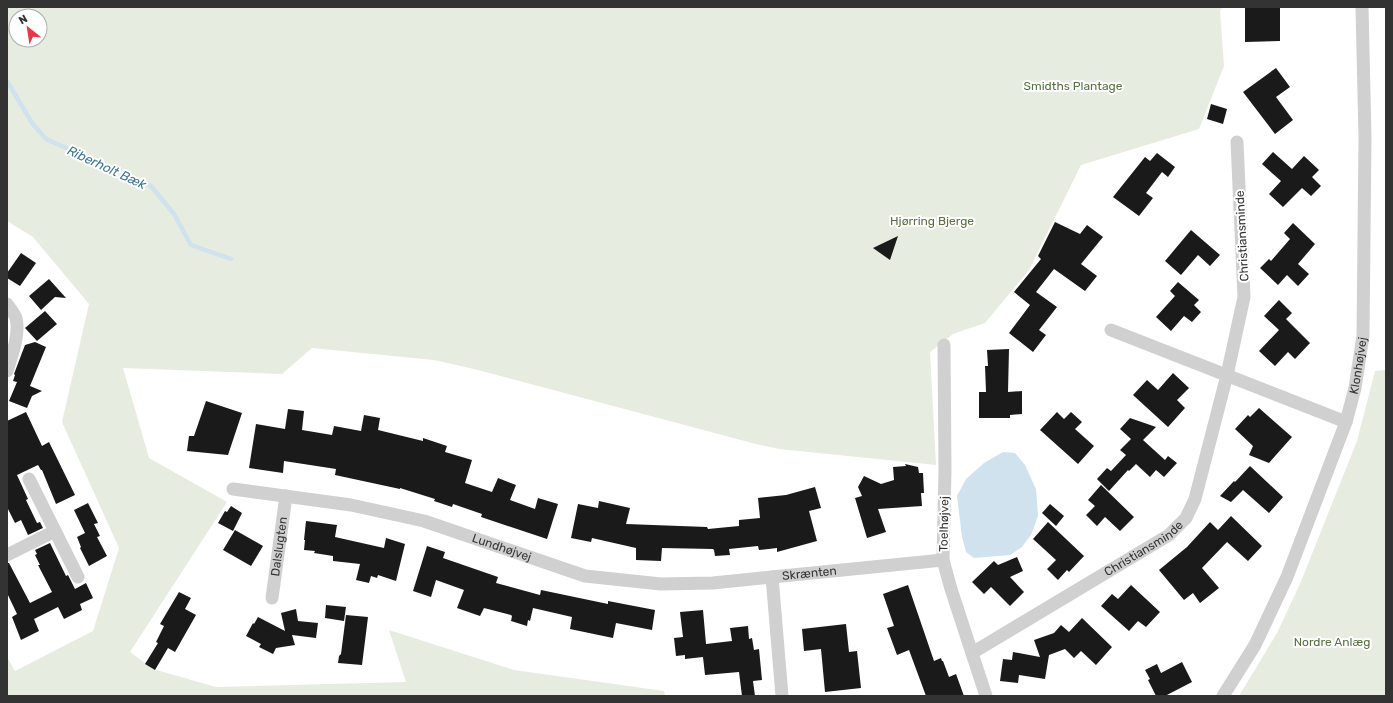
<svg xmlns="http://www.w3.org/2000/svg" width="1393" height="703" font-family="Rubik,sans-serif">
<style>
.green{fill:#e6ecdf;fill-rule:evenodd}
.water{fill:#cfe2ee}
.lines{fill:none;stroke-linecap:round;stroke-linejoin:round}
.stream{stroke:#cfe2ee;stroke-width:4.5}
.building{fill:#1a1a1a}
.street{stroke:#d0d0d0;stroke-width:13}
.labels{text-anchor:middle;stroke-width:4;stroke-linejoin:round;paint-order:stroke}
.park-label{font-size:12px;fill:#56703f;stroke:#fff}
.street-label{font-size:12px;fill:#333;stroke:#fff}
.water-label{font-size:13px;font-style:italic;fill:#3f7597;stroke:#fff}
</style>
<rect width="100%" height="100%" fill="#fff"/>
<g class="green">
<path d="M7,7H1222L1220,11L1224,66L1199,129L1081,165L1029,270L985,323L953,334L930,352L936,465L779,449L756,444L474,369L434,360L312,348L282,374L123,368L149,458L227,502L130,652L153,669L216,687L406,682L389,630L514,670L664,691L665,696H7V657L15,671L93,631L119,548L62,422L89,304L33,237L7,221ZM16,16H40V40H16Z"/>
<path d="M1386,370V696H1239L1277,633L1300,584L1357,441L1375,371Z"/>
</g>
<path class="water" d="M1003,452L1015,453L1025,465L1036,489L1038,516L1031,535L1022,547L1010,555L974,558L966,552L962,537L957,496L966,479L984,463Z"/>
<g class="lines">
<path class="stream" d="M7,81L32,123L46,139L151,186L174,214L191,245L231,259"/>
</g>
<g class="building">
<path d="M1245,7H1280V41L1245,42Z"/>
<path d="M1276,68L1290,87L1276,97L1293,120L1275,134L1243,92Z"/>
<path d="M1211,104L1227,109L1223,124L1207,119Z"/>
<path d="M1273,152L1292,169L1304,156L1319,170L1312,177L1321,186L1311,196L1302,188L1283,207L1269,194L1281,181L1262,164Z"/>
<path d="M1157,153L1175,167L1168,177L1162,172L1146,193L1153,198L1139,216L1113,197L1145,157L1150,161Z"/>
<path d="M1055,222L1080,234L1087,225L1103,237L1081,264L1097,276L1085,291L1054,269L1036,292L1057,307L1039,330L1046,335L1033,352L1009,333L1030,305L1014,292L1041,259L1038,256Z"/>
<path d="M1293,223L1315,244L1298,264L1309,274L1298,286L1287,275L1278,285L1260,268L1269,259L1271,261L1290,239L1284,233Z"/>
<path d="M1191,230L1220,255L1210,266L1198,255L1181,275L1165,261Z"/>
<path d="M898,236L890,260L873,248Z"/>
<path d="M21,253L36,263L20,286L7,278V273Z"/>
<path d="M49,279L66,298L55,297L41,310L29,296Z"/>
<path d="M1178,282L1199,300L1194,305L1201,312L1192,322L1184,316L1171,331L1156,317L1175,296L1170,291Z"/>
<path d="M1279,300L1292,313L1286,319L1310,343L1295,359L1288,352L1275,366L1259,351L1279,330L1264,316Z"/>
<path d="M45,311L57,324L37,341L25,328Z"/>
<path d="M35,342L46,347L30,386L42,391L32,396L27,408L9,401L17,382L13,381L15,375L14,374L25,345Z"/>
<path d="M1009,349L1008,392L1022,391V414L1010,415V418H979V392H986L985,366H988L987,350Z"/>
<path d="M1173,373L1189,388L1177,400L1185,408L1168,427L1133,395L1147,380L1158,390Z"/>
<path d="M206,401L242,413L228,455L187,451L189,436H194Z"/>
<path d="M1259,408L1292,437L1269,463L1249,455L1253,446L1235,429L1248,415L1250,417Z"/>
<path d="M288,409L304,411L302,430L332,435L334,426L361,431L364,415L380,418L378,430L423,441V438L447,446L445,452L472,460L465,483L492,492L498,478L516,485L510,500L535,509L538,498L558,504L547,539L481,517L482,514L453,504L452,507L434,501L435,499L400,488V489L335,475L336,469L284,461L283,473L249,468L256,424L285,429Z"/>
<path d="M26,412L42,446L49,442L75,495L56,504L42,470H41L38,465L17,475L28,499L26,500L37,523L40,522L43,528L28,535L21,520L15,523L7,507V421Z"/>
<path d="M1057,412L1064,419L1071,412L1082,422L1075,429L1094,446L1078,464L1040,430Z"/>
<path d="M1130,418L1156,427L1143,440L1165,460L1168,456L1177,463L1164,477L1156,470L1150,477L1136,464L1129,471L1128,470L1109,491L1097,479L1107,468L1111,471L1126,455L1120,450L1131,439L1120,429Z"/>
<path d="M905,464L918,467L919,473H923L924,493H921L922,506L878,509L886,532L867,538L855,498L862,496L858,487L864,476L881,484L894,480L893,467L906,466Z"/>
<path d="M1250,466L1283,497L1269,513L1243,490L1231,502L1220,496L1234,481L1235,482Z"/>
<path d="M1101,485L1134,517L1120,531L1105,517L1097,526L1086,515L1095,506L1088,500Z"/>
<path d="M815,487L821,508L809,511L817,541L777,552V548L759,550L758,546L729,549L730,555L715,556L714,550L713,549L662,548L661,561L636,560V548L592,538L591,542L571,538L578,504L598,508L599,501L630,508L626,524L707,527L708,529L739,526V520L760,518L758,498L786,495Z"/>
<path d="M88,503L98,523L94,524L100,536L97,537L107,556L89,566L80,548L81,547L77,537L85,533L74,510Z"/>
<path d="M1050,504L1064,516L1056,526L1042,513Z"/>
<path d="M231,506L242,513L233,531L218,523L225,511L227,512Z"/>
<path d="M1231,516L1262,546L1248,561L1227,542L1202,568L1219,588L1200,603L1193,593L1184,600L1159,570L1187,547L1210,522L1218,530Z"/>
<path d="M306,521L337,525L335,537L384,548L386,538L405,544L396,581L378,575L377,578L371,576L369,583L356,580L360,564L333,561V556L314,553L315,551L304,550L305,540H304Z"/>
<path d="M1048,522L1084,556L1069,572L1067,570L1058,580L1047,569L1056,560L1033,539Z"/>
<path d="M235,530L263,546L251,566L223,550Z"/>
<path d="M50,543L66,576L68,575L75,589L86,583L93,598L80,604L82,610L64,619L58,607L34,619L39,631L21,640L12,617L17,614L7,593V563H9L30,603L52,592L38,565H40L35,555L37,554L35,550Z"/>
<path d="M427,546L445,552L443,558L498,577L496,583L540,595L541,590L608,604V601L655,610L652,630L616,623L613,638L570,629L572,617L533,608L530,621L528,620L527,626L511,621L512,616L511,615L484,608L480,616L457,608L464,590L436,580L431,597L413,591Z"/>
<path d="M1017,557L1023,571L1010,577L1024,592L1010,606L991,587L984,594L972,582L994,561L998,565Z"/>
<path d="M908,585L934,661L941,658L942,661H943L949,677L956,674L964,696H926L909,650L897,655L887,628L894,626L883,594Z"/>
<path d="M1131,585L1160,612L1146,627L1138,621L1129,631L1101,606L1112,594L1118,599Z"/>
<path d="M179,592L191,598L185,609L196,615L175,652L168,648L155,670L145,664L158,643L156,642L164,626L160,624Z"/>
<path d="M326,605L346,607L344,621L325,618Z"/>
<path d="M296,609L298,621L318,623L316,638L292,635L295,645L276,648L273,654L259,647L261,644L246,636L253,623L254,624L258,617L285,631L281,613Z"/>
<path d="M703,610L706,644L732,641L730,628L748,626L749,639L752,638L754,650L759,649L762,680L753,681L755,696H742L739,672L705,675L703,657L685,659V655L676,656L674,638L683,637L680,612Z"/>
<path d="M346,615L368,617L362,665L338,663L339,656L341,654Z"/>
<path d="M1082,618L1112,647L1096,665L1081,651L1074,658L1065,649L1049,655L1045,679L1019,675L1018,683L1000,681L1003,659L1012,660L1013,652L1040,657L1034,640L1054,633L1061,625L1069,632Z"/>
<path d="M846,624L849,652L857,651L861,688L825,692L821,649L804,651L802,629Z"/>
<path d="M1182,662L1192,682L1165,696H1156L1148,680L1150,679L1145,670L1157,664L1161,673Z"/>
</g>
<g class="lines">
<g class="street">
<path d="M7,304C10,308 14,313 16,318C20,334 12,355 7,371"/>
<path d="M1111,330L1346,422"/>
<path d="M944,345L945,470L943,560L951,589L986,696"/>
<path d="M29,479L78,577"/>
<path id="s1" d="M233,489L351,505L424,521L585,576L661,584L713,583L772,577"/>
<path d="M7,555L55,531"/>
<path id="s2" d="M272,598L286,496"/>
<path id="s3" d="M972,653L1169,535L1186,518L1195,499L1227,375L1244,297L1237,142"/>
<path id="s4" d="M782,696L772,577L943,560"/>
<path id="s5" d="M1223,696L1255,645L1287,577L1346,422L1355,388L1363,336L1365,138L1362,7"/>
</g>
</g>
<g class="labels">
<g class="park-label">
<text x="1073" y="90">Smidths Plantage</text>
<text x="932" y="225">Hjørring Bjerge</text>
<text x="1332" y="646">Nordre Anlæg</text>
</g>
<g class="street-label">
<text transform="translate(1242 236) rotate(-93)" y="4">Christiansminde</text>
<text dy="4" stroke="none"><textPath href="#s5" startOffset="359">Klonhøjvej</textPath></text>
<text transform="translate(944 524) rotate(-89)" y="4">Toelhøjvej</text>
<text dy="4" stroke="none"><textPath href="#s2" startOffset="52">Dalslugten</textPath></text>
<text dy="4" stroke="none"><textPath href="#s1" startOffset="276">Lundhøjvej</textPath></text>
<text dy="4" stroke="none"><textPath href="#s3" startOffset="201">Christiansminde</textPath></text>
<text dy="4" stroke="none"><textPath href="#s4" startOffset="157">Skrænten</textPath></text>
</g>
<g class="water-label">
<text transform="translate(107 167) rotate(25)" y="5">Riberholt Bæk</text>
</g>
</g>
<rect width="1393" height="703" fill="none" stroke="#333333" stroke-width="16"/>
<g transform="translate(28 28) rotate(330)"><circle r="19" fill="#ffffff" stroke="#adadad"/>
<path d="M0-3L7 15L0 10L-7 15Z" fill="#e63946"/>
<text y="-6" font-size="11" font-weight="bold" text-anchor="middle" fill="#333333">N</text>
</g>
</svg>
